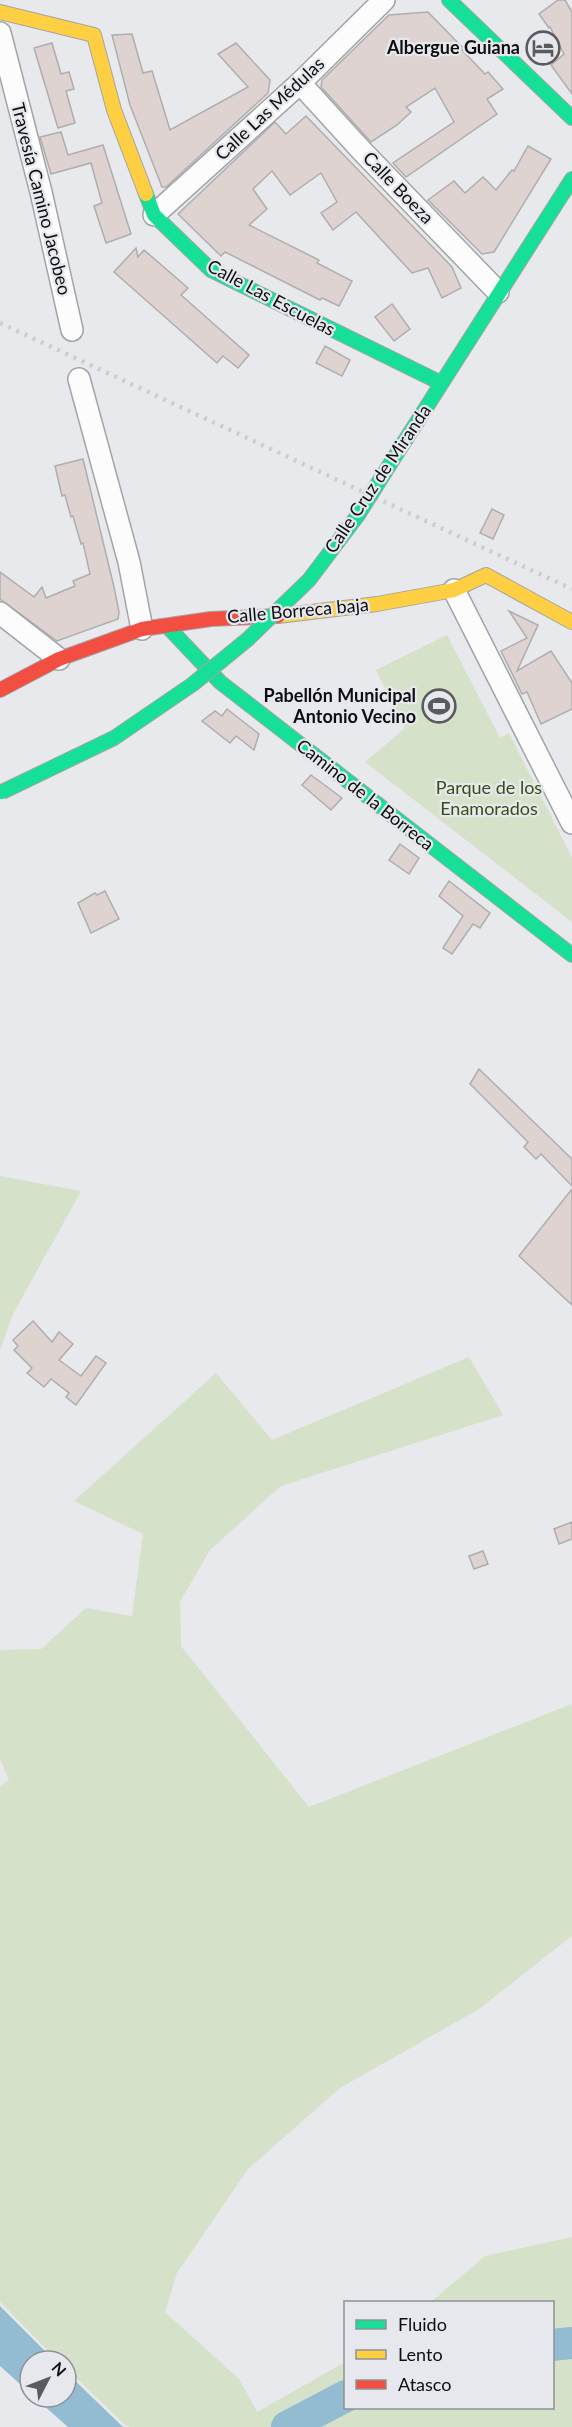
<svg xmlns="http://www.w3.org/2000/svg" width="572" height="2427" font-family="Lato,sans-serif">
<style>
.green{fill:#d6e1c9}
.water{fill:#93bcd3}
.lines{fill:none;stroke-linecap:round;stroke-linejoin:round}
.river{stroke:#93bcd3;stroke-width:32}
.building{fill:#ded3d1;stroke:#afaeaf;stroke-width:1.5}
.street-casing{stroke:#a3a4a6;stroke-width:24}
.fast-casing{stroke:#a3a4a6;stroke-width:16}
.slow-casing{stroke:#a3a4a6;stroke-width:16}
.jam-casing{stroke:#a3a4a6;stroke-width:16}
.street{stroke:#fcfcfc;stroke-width:21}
.fast{stroke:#16e098;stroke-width:14}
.slow{stroke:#ffcf43;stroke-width:14}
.jam{stroke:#f24e42;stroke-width:14}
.rail{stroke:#cecece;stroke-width:4.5;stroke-dasharray:3 6;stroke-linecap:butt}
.fast-bridge-casing{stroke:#a3a4a6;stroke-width:16;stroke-linecap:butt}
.fast-bridge{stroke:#16e098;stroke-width:14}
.labels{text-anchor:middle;stroke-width:4.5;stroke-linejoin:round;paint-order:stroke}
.poi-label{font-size:18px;font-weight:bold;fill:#0e0e10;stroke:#e6e8ee;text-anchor:end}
.street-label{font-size:18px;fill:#0e0e10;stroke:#e6e8ee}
.park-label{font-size:18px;fill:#3a4c12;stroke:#e6e8ee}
</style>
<rect width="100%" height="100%" fill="#e8e9ec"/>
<g class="green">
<path d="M447,635L500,738L509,733L572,858V922L365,762L405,728L376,670Z"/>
<path d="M0,1176L81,1191L13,1314L0,1350Z"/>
<path d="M469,1357L503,1415L281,1486L210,1550L180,1602L181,1646L309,1807L572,1704V1936L479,2009L340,2088L248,2169L177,2273L165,2312L239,2379L257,2412L345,2362L346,2408H552V2302H431L485,2256L572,2237V2427H131L124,2424L66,2368V2361H58L0,2302V1786L9,1780L0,1759V1650L41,1649L86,1608L132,1616L143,1534L74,1501L216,1373L272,1440Z"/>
</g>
<g class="water">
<path d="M0,2306L55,2361H30V2393L0,2366Z"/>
<path d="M66,2372L122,2426L124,2427H68L34,2397H66Z"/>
</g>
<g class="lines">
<g class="river">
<path d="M552,2345L572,2343"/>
<path d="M287,2427L346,2396"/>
</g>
</g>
<g class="building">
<path d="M558,0H565L572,12V94L551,65L564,54L550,27L549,28L539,14Z"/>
<path d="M428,12L464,49L462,50L485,74L488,72L503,89L487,99L497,114L406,177L393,163L454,122L435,88L406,107L411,112L397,125L371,142L321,87L322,80L389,15Z"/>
<path d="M132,34L143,73L152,71L170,130L248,87L218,54L236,43L270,80L268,93L166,187H162L130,105L112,35Z"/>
<path d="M52,43L61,74L69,72L74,89L66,91L75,123L58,128L34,48Z"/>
<path d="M306,116L452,267L461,288L442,298L428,268L412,273L356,212L333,230L321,213L337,202L321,173L290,195L272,171L253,189L267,209L249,225L319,260L317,263L352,281L339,306L322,298L320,300L225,252L221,256L178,214L275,122L286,134Z"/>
<path d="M61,132L68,155L103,145L131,234L106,243L94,206L102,203L91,163L51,174L40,137Z"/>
<path d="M528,146L551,159L494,252L482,254L428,200L454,181L465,193L483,177L496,190L512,170L514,171Z"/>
<path d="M136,248L138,257L144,250L188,288L181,295L249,355L238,368L223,356L217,363L114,272Z"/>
<path d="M392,304L410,329L394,341L375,317Z"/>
<path d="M325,346L350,360L342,376L316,363Z"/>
<path d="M83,459L114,587L119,612L118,619L57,641L0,599V572L34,597L42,587L46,598L75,586L73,581L90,574L83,543L81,544L73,516L71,517L65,495L62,496L55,466Z"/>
<path d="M492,509L504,515L493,539L480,533Z"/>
<path d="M509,611L538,625L517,671L551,651L572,683V709L541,724L527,692L522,694L501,651L527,638Z"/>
<path d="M227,709L259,734L254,750L236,736L230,743L202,721L215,711L222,716Z"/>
<path d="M311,775L342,798L331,810L302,785Z"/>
<path d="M400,844L419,858L409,874L389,860Z"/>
<path d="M449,881L490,913L480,928L473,924L452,954L443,948L463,916L439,896Z"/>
<path d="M105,891L119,919L91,933L78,903L95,893L97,895Z"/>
<path d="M479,1069L572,1159V1186L541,1154L536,1159L524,1147L528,1142L470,1084Z"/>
<path d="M572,1189V1305L519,1256Z"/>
<path d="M33,1321L52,1342L59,1332L73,1344L59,1360L81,1376L96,1356L106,1363L76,1405L66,1397L69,1393L51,1379L44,1387L27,1373L32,1368L14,1350L18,1346L13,1340Z"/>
<path d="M572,1522V1539L559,1544L554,1529Z"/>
<path d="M483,1551L488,1564L474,1569L469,1556Z"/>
</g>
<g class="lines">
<g class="street-casing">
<g id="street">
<path d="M0,33L41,192L72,330"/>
<path d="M300,83L361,150L498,292"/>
<path d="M154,215L300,83L384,0"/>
<path d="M79,379L129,562L142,629"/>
<path d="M454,590L572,823"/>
<path d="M0,613L59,659"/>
</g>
</g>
<g class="fast-casing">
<g id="fast">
<path d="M449,0L572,118"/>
<path d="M146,194L154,215L211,270L441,383"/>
<path d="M385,472L572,179"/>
<path d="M167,626L220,682L572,955"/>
</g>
</g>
<g class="slow-casing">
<g id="slow">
<path d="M0,12L94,35L114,110L146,194"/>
<path d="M278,616L377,604L454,590L486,575L572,622"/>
</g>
</g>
<g class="jam-casing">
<path id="jam" d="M0,690L59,659L142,629L211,619L278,616"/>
</g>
<use href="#street" class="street"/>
<use href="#fast" class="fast"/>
<use href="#slow" class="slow"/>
<use href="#jam" class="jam"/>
<path class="rail" d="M0,323L572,589"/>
<g class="fast-bridge-casing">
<path id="fast-bridge" d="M2,792L114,738L193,684L248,639L309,580L358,515L385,472"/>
</g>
<use href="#fast-bridge" class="fast-bridge"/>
</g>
<defs>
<g id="hotel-ring" transform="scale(1.725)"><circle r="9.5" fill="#e6e8ee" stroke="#5a5b5d" stroke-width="1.5"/><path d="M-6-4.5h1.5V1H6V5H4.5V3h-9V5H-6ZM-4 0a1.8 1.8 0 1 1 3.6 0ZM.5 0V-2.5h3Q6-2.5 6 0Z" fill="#5a5b5d"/></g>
<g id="stadium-ring" transform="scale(1.725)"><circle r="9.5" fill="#e6e8ee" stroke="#5a5b5d" stroke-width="1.5"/><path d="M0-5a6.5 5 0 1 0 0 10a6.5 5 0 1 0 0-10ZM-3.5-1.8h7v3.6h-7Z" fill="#5a5b5d"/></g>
</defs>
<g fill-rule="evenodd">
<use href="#hotel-ring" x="543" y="48"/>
<use href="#stadium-ring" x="439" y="706"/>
</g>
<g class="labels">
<g class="poi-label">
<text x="520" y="54">Albergue Guiana</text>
<text x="416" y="702">Pabellón Municipal<tspan x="416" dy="21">Antonio Vecino</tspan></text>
</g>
<g class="street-label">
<text transform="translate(270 109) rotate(-43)" y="6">Calle Las Médulas</text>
<text transform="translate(398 188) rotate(46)" y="6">Calle Boeza</text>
<text transform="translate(41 199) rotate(76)" y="6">Travesía Camino Jacobeo</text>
<text transform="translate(271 298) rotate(28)" y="6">Calle Las Escuelas</text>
<text transform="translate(378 479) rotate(-56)" y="6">Calle Cruz de Miranda</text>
<text transform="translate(298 611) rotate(-5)" y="6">Calle Borreca baja</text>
<text transform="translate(365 795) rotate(38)" y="6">Camino de la Borreca</text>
</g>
<g class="park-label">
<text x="489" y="794">Parque de los<tspan x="489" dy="21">Enamorados</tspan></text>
</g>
</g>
<rect x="344" y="2301" width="210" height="108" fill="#e6e8ee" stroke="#909195" stroke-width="1.5"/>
<rect x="356" y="2320" width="30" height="9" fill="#16e098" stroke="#909195" stroke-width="1.5"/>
<text x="398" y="2331" font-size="18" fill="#0e0e10">Fluido</text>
<rect x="356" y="2350" width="30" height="9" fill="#ffcf43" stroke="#909195" stroke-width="1.5"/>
<text x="398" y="2361" font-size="18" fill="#0e0e10">Lento</text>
<rect x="356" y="2380" width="30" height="9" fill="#f24e42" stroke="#909195" stroke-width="1.5"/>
<text x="398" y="2391" font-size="18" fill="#0e0e10">Atasco</text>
<g transform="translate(48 2379) rotate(48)"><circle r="28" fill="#e6e8ee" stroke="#909195" stroke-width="1.5"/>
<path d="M0-4.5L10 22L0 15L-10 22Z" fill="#5a5b5d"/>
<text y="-9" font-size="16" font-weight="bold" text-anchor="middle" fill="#0e0e10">N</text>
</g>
</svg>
